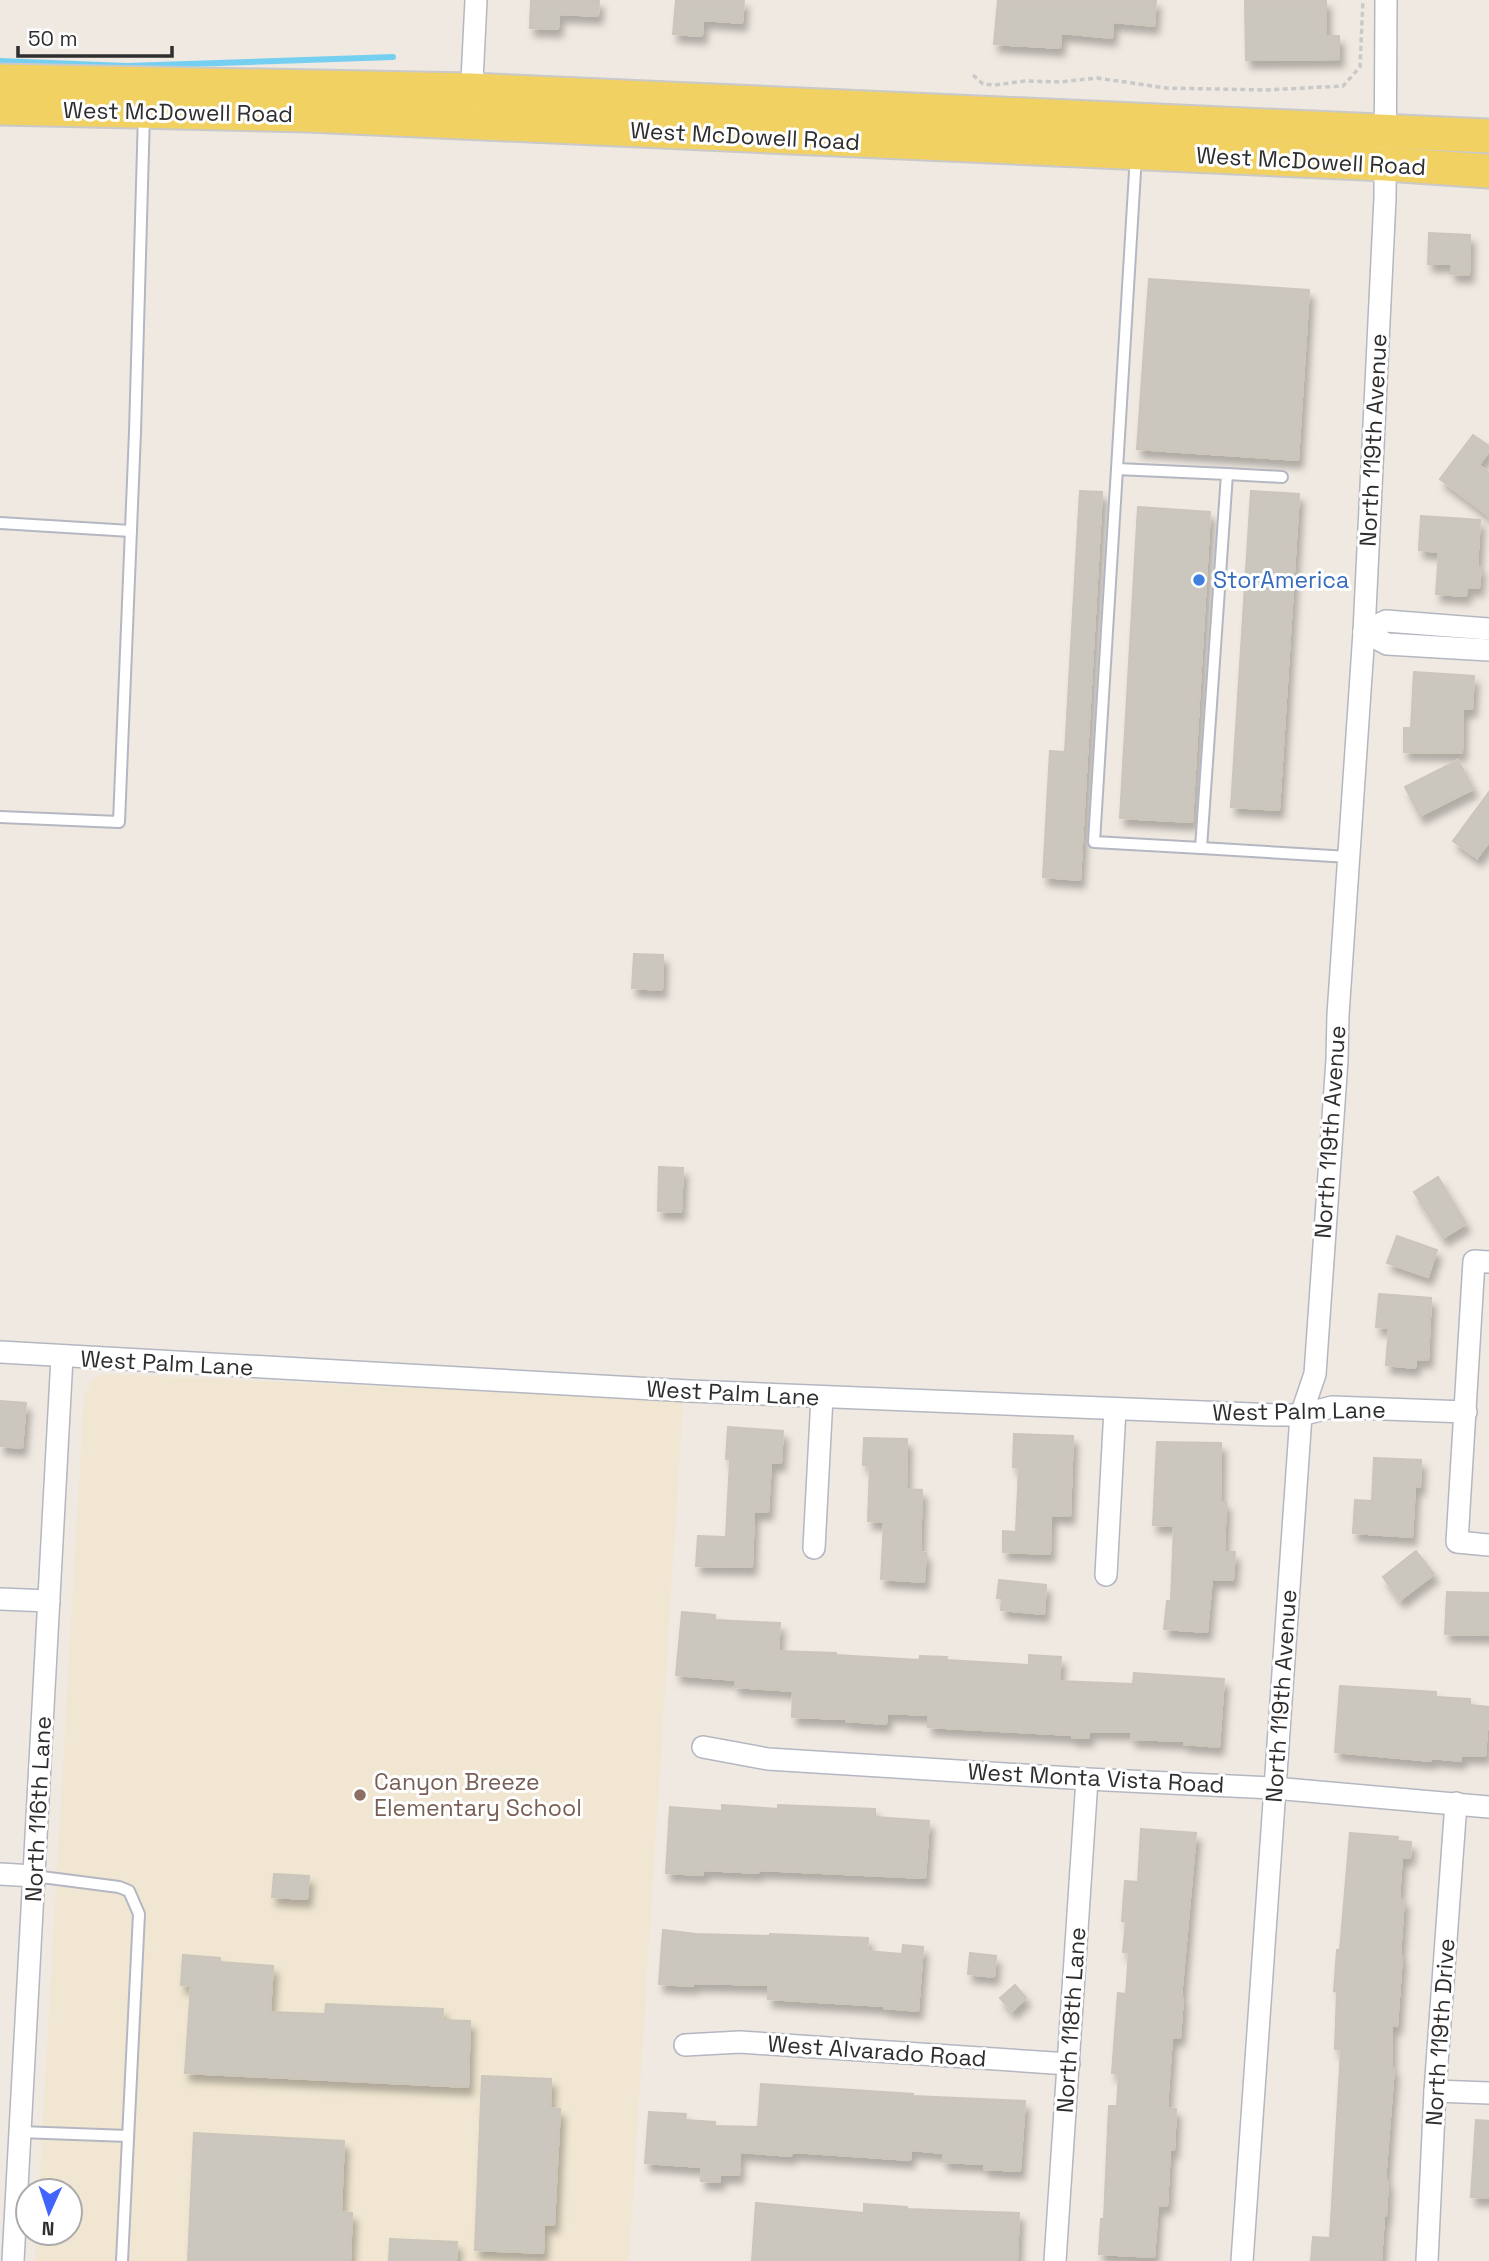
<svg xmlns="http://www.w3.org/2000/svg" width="1489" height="2261" font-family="'Space Grotesk',sans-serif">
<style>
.education{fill:#f0e6d1}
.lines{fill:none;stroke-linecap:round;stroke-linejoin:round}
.stream{stroke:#75cff0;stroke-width:6}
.building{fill:#cbc7bf;stroke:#cbc5ba;stroke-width:2;filter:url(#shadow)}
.service-casing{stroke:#b4b7c1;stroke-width:14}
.minor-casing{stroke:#b4b7c1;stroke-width:24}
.primary-casing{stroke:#c9c9c9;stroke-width:37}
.path{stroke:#c9c9c9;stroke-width:3.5;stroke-dasharray:5 3.5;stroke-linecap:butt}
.service{stroke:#fff;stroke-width:10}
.minor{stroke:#fff;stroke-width:21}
.primary{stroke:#f2d163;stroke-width:33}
.shop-dot{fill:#3f7fe0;stroke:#fff;stroke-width:2.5}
.education-dot{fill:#8d6e63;stroke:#fff;stroke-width:2.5}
.labels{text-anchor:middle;stroke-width:6;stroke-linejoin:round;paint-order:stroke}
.street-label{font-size:23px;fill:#2e2e2e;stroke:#fff}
.shop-label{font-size:23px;fill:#366cbe;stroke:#fff;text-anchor:start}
.education-label{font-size:23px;fill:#785e54;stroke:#fff;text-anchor:start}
</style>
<defs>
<filter id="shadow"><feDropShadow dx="4.5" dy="8" stdDeviation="3.5" flood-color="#0004"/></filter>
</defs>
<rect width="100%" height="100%" fill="#efe9e1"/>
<path class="education" d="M106,1374L683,1400L629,2261H35L36,2233H70V2191H39L84,1395L95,1377Z"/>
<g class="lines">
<path class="stream" d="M0,61L127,66L393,57"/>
</g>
<g class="building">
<path d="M531,0H599L598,16L559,14L558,29L530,28Z"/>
<path d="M676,0H744L742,23L703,20L702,36L673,34Z"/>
<path d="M998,0H1156L1154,26L1113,22L1112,38L1061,33L1060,48L994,44Z"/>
<path d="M1245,0H1326V36H1339V59L1246,60Z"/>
<path d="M1429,233L1470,235L1469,275L1451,274V264H1428Z"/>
<path d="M1149,279L1309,290L1298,460L1137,449Z"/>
<path d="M1473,435L1489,446V451L1479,465L1489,473V516L1440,479Z"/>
<path d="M1080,491L1102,492L1080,880L1043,877L1050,751L1065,752Z"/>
<path d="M1251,491L1299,494L1279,810L1231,807Z"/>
<path d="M1138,507L1210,512L1192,822L1120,818Z"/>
<path d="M1421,516L1480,520L1477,567H1481L1479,588L1467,587L1466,596L1436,594L1439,552L1419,550Z"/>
<path d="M1414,672L1474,676L1472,709H1463L1462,753L1404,752V728H1411Z"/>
<path d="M1458,760L1473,789L1420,816L1405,787Z"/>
<path d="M1489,792V842L1477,858L1453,841Z"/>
<path d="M634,954L663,955L662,990L632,988Z"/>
<path d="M659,1167L683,1168L681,1212L658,1211Z"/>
<path d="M1438,1177L1466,1224L1443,1238L1414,1192Z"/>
<path d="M1397,1236L1437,1250L1428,1277L1387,1263Z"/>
<path d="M1379,1294L1431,1298L1428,1360L1416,1359L1415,1368L1386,1365L1389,1328L1376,1327Z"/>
<path d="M0,1401L26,1403L22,1448L0,1446Z"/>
<path d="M728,1427L783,1431L781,1463H771L768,1512H754L752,1567L696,1566L698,1536L726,1537L730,1460L726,1459Z"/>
<path d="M1014,1434L1073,1436L1070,1516L1051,1515L1050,1554L1003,1552V1531L1016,1532L1019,1467H1013Z"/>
<path d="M864,1438L907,1439L906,1489L922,1490L920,1552L926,1553L924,1582L881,1579L884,1522L868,1521L870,1466L863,1465Z"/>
<path d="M1157,1442L1221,1443L1220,1502H1226L1224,1552H1235L1233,1580L1212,1579L1207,1632L1164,1629L1167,1601H1171L1174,1526L1153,1525Z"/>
<path d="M1374,1458L1421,1460L1420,1487H1415L1412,1537L1353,1533L1355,1500L1372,1501Z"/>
<path d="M1416,1551L1434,1574L1400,1600L1383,1577Z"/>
<path d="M999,1580L1046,1585L1044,1614L1001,1610L1002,1598H997Z"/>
<path d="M1447,1592L1489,1593V1635L1445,1634Z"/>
<path d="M682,1612L715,1615V1620L780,1623L778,1651L836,1653V1655L919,1660L920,1656L947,1657L946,1660L1029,1665V1655L1061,1657L1059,1681L1133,1684L1134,1673L1224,1679L1219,1747L1184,1744V1741L1131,1739L1132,1732L1089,1731V1738H1072V1735L928,1727V1715L887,1713L886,1724L846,1721V1719L792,1717L793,1691L735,1687L736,1680L676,1675Z"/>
<path d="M1340,1686L1436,1692V1697L1470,1699V1705L1489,1707L1485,1756L1461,1755V1761L1431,1758V1761L1335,1752Z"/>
<path d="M722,1805L778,1809V1805L875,1809V1817L929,1821L925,1878L759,1870L758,1873L703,1870V1875L666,1873L670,1807L722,1811Z"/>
<path d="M1141,1829L1196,1833L1181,1998H1183L1180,2038L1172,2037L1167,2108L1176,2109L1174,2150H1170L1167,2206L1158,2205L1154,2257L1099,2254L1101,2219H1104L1109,2106H1117L1119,2073H1112L1118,1993L1126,1994L1129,1952H1123L1126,1921H1122L1125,1881L1138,1882Z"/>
<path d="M1350,1833L1398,1837L1397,1841L1411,1842L1410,1858L1402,1857L1399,1899H1404L1400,1955L1402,1956L1397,2026L1392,2025L1391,2068H1394L1385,2181H1388L1386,2216H1384L1381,2261H1311L1313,2237L1330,2238L1341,2049H1335L1337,1992L1334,1991L1337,1950H1340Z"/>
<path d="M274,1874L309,1876L307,1899L272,1897Z"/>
<path d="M663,1930L696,1934L770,1936V1934L868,1938L867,1951L902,1954L903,1945L923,1947L918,2011L884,2008V2006L768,1999V1985L693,1983V1986L659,1984Z"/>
<path d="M970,1953L996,1956L994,1977L968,1974Z"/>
<path d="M183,1955L220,1958V1962L273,1966L270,2012L325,2014L326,2004L443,2009L442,2020L470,2021L468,2087L185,2073L191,1986L181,1985Z"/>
<path d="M1015,1985L1026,1998L1012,2011L1000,1998Z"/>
<path d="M482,2076L551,2079L550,2108L560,2109L554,2225L544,2224L543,2253L475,2250Z"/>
<path d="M761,2084L913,2094V2096L1025,2101L1020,2171L984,2169V2164L943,2162V2153L911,2150L910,2160L792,2152L791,2156L740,2152L739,2175H720V2182L701,2181L702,2167L645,2163L649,2112L686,2114L685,2120L715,2122V2126L758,2127Z"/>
<path d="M1476,2120L1489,2121V2198L1471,2197Z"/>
<path d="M194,2133L344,2141L341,2212L352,2213L350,2261H188Z"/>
<path d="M756,2203L864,2213V2204L907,2207V2209L1019,2213L1017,2261H752Z"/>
<path d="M390,2239L457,2242L456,2261H389Z"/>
</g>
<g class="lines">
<g class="service-casing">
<g id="service">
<path d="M1117,469L1094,842L1201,848L1227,474L1117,469L1136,155"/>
<path d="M1227,474L1282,477"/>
<path d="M0,523L131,531"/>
<path d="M0,817L119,822L135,432L144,114"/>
<path d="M1201,848L1349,857"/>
<path d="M34,1876L119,1887L129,1891L139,1914L122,2261"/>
<path d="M20,2132L128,2136"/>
</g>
</g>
<g class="minor-casing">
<g id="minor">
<path d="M471,101L476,0"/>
<path d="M1364,632L1387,644L1489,650"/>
<path d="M1364,632L1386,621L1489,629"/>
<path d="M1489,1262L1474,1261L1457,1542L1489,1545"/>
<path d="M0,1352L689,1391L1275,1415H1301L1332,1407L1466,1412"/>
<path d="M814,1548L822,1397"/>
<path d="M1106,1575L1115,1409"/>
<path d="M0,1599L49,1601"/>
<path d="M703,1747L768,1759L1087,1779L1274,1788L1489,1807"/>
<path d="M0,1874L34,1876"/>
<path d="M685,2045L740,2042L1069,2064"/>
<path d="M1435,2091L1489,2093"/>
<path d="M13,2261L62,1357"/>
<path d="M1055,2261L1087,1779"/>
<path d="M1242,2261L1301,1415L1315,1374L1337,1060L1338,1015L1364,632L1385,198L1386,0"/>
<path d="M1427,2261L1435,2091L1456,1803"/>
</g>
</g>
<g class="primary-casing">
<g id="primary">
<path d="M0,81L471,90L1489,136"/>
<path d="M0,108L308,115L1386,164L1489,171"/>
</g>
</g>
<path class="path" d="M973,75L983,84L995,85L1025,81L1060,82L1097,78L1166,88L1266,90L1343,86L1360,67L1363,0"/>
<use href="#service" class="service"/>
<use href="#minor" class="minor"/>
<use href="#primary" class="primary"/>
</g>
<circle class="shop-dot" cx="1199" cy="580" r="7"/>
<circle class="education-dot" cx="360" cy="1795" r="7"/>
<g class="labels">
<g class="street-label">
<text transform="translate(178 112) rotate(1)" y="8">West McDowell Road</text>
<text transform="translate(745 136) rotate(3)" y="8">West McDowell Road</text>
<text transform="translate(1311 161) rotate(3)" y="8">West McDowell Road</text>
<text transform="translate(1373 440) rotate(-87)" y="8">North 119th Avenue</text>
<text transform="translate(1330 1132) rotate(-86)" y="8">North 119th Avenue</text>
<text transform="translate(167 1363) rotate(3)" y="8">West Palm Lane</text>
<text transform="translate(733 1393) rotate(3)" y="8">West Palm Lane</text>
<text transform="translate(1299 1411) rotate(-1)" y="8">West Palm Lane</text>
<text transform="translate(1281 1696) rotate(-86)" y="8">North 119th Avenue</text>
<text transform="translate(1096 1778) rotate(3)" y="8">West Monta Vista Road</text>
<text transform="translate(38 1809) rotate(-87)" y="8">North 116th Lane</text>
<text transform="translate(1071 2020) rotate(-86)" y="8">North 118th Lane</text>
<text transform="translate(1440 2032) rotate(-86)" y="8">North 119th Drive</text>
<text transform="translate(877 2051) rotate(4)" y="8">West Alvarado Road</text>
</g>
<g class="shop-label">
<text x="1213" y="588">StorAmerica</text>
</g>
<g class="education-label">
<text x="374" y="1790">Canyon Breeze<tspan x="374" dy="26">Elementary School</tspan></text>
</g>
</g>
<g transform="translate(49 2212) rotate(183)"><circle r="33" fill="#ffffff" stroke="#ababab" stroke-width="2"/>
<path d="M0-5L12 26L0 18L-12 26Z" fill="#4264fb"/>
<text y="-10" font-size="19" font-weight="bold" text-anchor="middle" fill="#2e2e2e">N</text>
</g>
<path d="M18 46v10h154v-10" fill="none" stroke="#2e2e2e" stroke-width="3.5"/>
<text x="28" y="46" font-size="21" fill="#2e2e2e" stroke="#ffffff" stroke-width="5" paint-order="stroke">50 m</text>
</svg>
